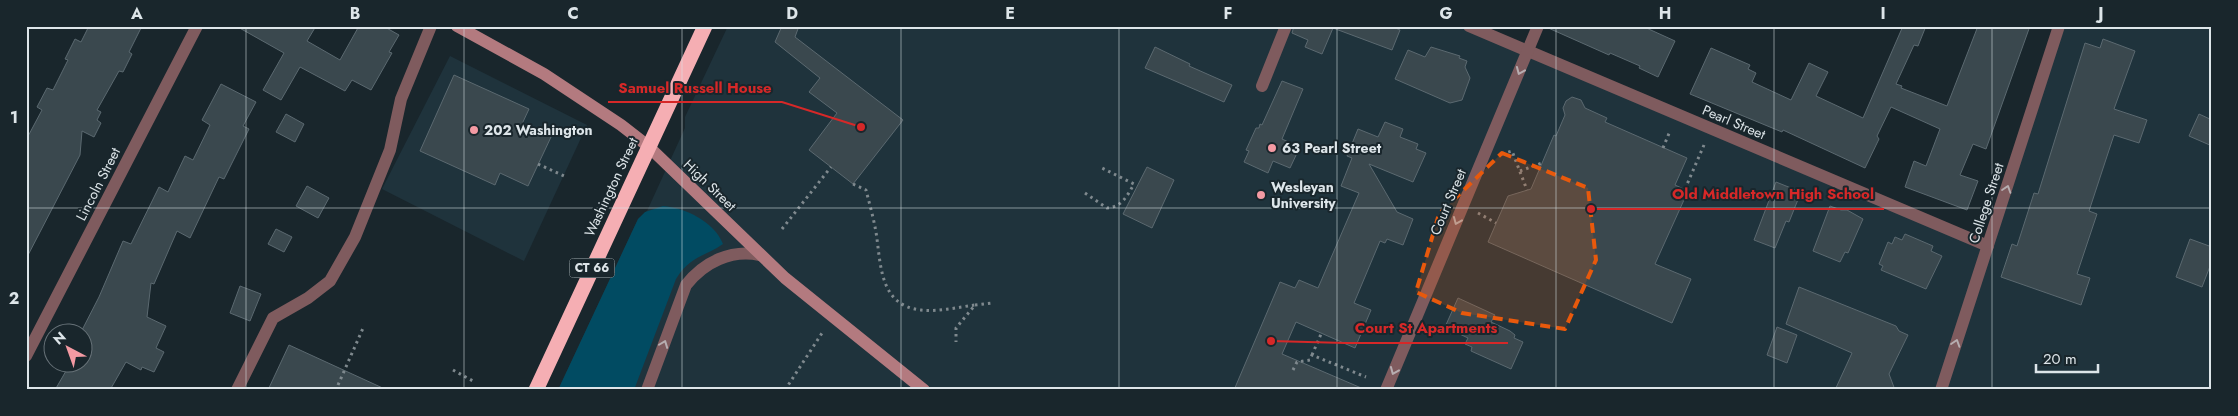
<svg xmlns="http://www.w3.org/2000/svg" width="2238" height="416" font-family="Jost,sans-serif">
<style>
.built{fill:#1f333c}
.green{fill:#014b62}
.building{fill:#3a484e;stroke:#5b6970}
.lines{fill:none;stroke-linecap:round;stroke-linejoin:round}
.path{stroke:#7f898e;stroke-width:3;stroke-dasharray:2.5 4;stroke-linecap:butt}
.lane{stroke:#7f5b5e;stroke-width:12}
.street{stroke:#7f5b5e;stroke-width:12}
.secondary{stroke:#b37a7f;stroke-width:12}
.highway{stroke:#f5aeb3;stroke-width:15}
.oneway{stroke:#b7aeb1}
.marked{fill:#e8590c;fill-opacity:0.2;stroke:#e8590c;stroke-width:4;stroke-dasharray:10 6;stroke-linejoin:round}
.grid{fill:none;stroke:#dde5e9;stroke-width:1;stroke-opacity:0.55}
.poi-dot{fill:#f49aa3;stroke:#19262c;stroke-width:2}
.labels{text-anchor:middle;stroke-width:4;stroke-linejoin:round;paint-order:stroke}
.shield{fill:#19262c;stroke:#a2acb0;stroke-width:1}
.shield-label{font-size:12px;font-weight:bold;fill:#dde5e9}
.street-label{font-size:14px;fill:#dde5e9;stroke:#19262c}
.poi-label{font-size:14px;font-weight:bold;fill:#dde5e9;stroke:#19262c;text-anchor:start}
.leader{fill:none;stroke:#d62828;stroke-width:2}
.callout-dot{fill:#d62828;stroke:#19262c;stroke-width:2}
.callout-label{font-size:15px;text-anchor:middle;font-weight:bold;fill:#d62828;stroke:#19262c;stroke-width:4;stroke-linejoin:round;paint-order:stroke}
.neatline{fill:none;stroke:#dde5e9;stroke-width:2}
.grid-label{font-size:16px;text-anchor:middle;font-weight:bold;fill:#dde5e9}
</style>
<rect width="100%" height="100%" fill="#19262c"/>
<g class="built">
<path d="M728,26H1464L1988,246L2059,26H2212V390H558L632,232L638,219L647,211L685,128V117Z"/>
<path d="M450,56L587,125L524,261L382,189Z"/>
</g>
<path class="green" d="M663,206C685,208 714,221 723,244C703,258 691,255 676,279L634,390H558L638,219L645,212Z"/>
<g class="building">
<path d="M89,26H142L129,52L132,54L123,72L119,71L97,110L101,112L97,120L101,123L94,137L82,131L80,155L26,259V140L42,110L37,107L47,88L53,90L68,60L65,59L75,39L81,42Z"/>
<path d="M236,26H316L307,41L340,60L359,26H383L399,35L389,52L392,53L371,90L352,80L345,91L300,67L281,100L263,90L284,53Z"/>
<path d="M782,26H799L795,37L903,120L853,184L809,150L837,113L809,92L820,78L775,42Z"/>
<path d="M1294,26H1391L1400,30L1392,50L1333,28L1322,54L1305,47L1308,40L1292,33Z"/>
<path d="M1642,26L1675,41L1658,77L1639,68L1640,66L1610,53L1609,55L1546,27Z"/>
<path d="M1903,26H1926L1918,46L1914,45L1896,84L1902,86L1901,88L1947,106L1978,26H2030L1986,149L1973,144L1960,175L1978,181L1967,210L1905,187L1914,161L1926,166L1940,129L1891,107L1877,136L1879,139L1865,168L1783,130L1782,132L1690,94L1711,48L1750,65L1748,69L1756,73L1752,82L1791,100L1809,63L1828,72L1816,96L1863,118Z"/>
<path d="M2103,39L2135,51L2114,109L2147,120L2139,143L2114,135L2112,141L2089,211L2097,214L2077,274L2090,278L2081,305L2001,277L2012,244L2017,246L2034,193L2038,194L2085,43L2100,48Z"/>
<path d="M1155,47L1190,64L1189,66L1232,85L1224,102L1145,68Z"/>
<path d="M1431,47L1460,56L1459,58L1467,61L1465,67L1470,78L1462,100L1450,103L1395,79L1408,50L1425,57Z"/>
<path d="M454,75L529,109L522,124L551,137L528,186L500,173L495,185L420,151Z"/>
<path d="M1282,81L1303,89L1282,139L1297,146L1295,150L1298,151L1290,168L1273,161L1268,173L1244,162L1249,151L1246,150L1256,128H1259L1260,124L1262,125Z"/>
<path d="M221,84L256,102L243,126L249,129L224,179L219,177L190,238L177,231L154,284L151,283L147,317L166,326L156,348L164,352L154,372L142,367L141,370L126,362L110,390H55L70,364H82V341L87,334H80L99,297L123,241L131,244L159,187L168,192L185,156L193,160L210,125L202,120Z"/>
<path d="M1572,97L1581,100L1585,108L1607,118L1605,122L1687,158L1675,185L1688,191L1655,264L1691,279L1672,323L1488,242L1508,196L1531,189L1554,135L1556,136L1565,115L1563,108L1566,101Z"/>
<path d="M286,114L304,124L295,142L276,132Z"/>
<path d="M2199,114L2212,120V146L2189,136Z"/>
<path d="M1385,122L1403,129L1400,137L1418,144L1416,149L1426,153L1413,182L1369,164L1397,212L1413,219L1403,245L1387,239L1385,243L1380,241L1354,303L1371,310L1355,348L1296,322L1282,354L1366,390H1234L1280,282L1295,288L1299,280L1318,288L1359,193L1341,186L1352,158L1347,156L1358,129L1378,137Z"/>
<path d="M1147,167L1174,180L1152,228L1123,214Z"/>
<path d="M1776,182L1801,192L1789,222L1786,221L1775,248L1754,240Z"/>
<path d="M307,186L329,198L318,218L296,206Z"/>
<path d="M1830,206L1841,210H1847L1863,219L1848,253L1845,252L1840,262L1813,251Z"/>
<path d="M276,229L292,237L284,252L268,244Z"/>
<path d="M1905,234L1933,246L1931,251L1942,256L1926,289L1881,270L1883,266L1879,264L1888,242L1892,244L1895,237L1902,240Z"/>
<path d="M2190,239L2212,247V261L2202,287L2176,277Z"/>
<path d="M240,286L261,294L250,321L230,313Z"/>
<path d="M1799,287L1896,326L1899,331L1908,335L1889,374L1895,390H1835L1852,353L1786,324Z"/>
<path d="M1458,298L1495,315L1491,322L1510,331L1515,335L1514,338L1523,342L1511,369L1471,351L1472,347L1465,344L1468,338L1445,327Z"/>
<path d="M1777,327L1797,335L1787,363L1767,355Z"/>
<path d="M289,345L387,390H268Z"/>
</g>
<g class="lines">
<g class="path">
<path d="M1663,148L1670,131"/>
<path d="M1502,154L1512,151L1527,190"/>
<path d="M538,164L564,176"/>
<path d="M1520,171L1542,163"/>
<path d="M853,184L866,190C870,206 875,223 877,239C881,270 882,306 921,310C938,312 959,307 975,305L956,328V342"/>
<path d="M1685,189L1704,145"/>
<path d="M1085,193L1107,208C1122,207 1127,196 1134,184L1102,168"/>
<path d="M1478,213L1496,223"/>
<path d="M782,229L831,167"/>
<path d="M975,305L992,303"/>
<path d="M1312,355L1321,334"/>
<path d="M453,370L473,381"/>
<path d="M1293,370L1297,362L1310,360L1312,355L1366,377"/>
<path d="M338,385L364,326"/>
<path d="M785,390L824,330"/>
</g>
<path class="lane" d="M237,390L273,318L308,298L330,281L355,237L390,150L401,99L431,26"/>
<g class="street">
<path d="M1469,26L1988,246"/>
<path d="M1262,86L1286,26"/>
<path d="M26,356L197,26"/>
<path d="M647,390L686,285C704,262 731,249 760,255"/>
<path d="M1386,390L1538,26"/>
<path d="M1941,390L2059,26"/>
</g>
<path class="secondary" d="M457,26L544,74L621,125L648,146L785,278L924,390"/>
<path class="highway" d="M536,390L705,26"/>
</g>
<defs><path id="oneway-chevron" d="M-2-3.5L2.5 0L-2 3.5" fill="none" stroke-width="1.6" stroke-linecap="round" stroke-linejoin="round" transform="scale(1.25)"/></defs>
<g class="oneway">
<use href="#oneway-chevron" transform="translate(1520 71) rotate(113)"/>
<use href="#oneway-chevron" transform="translate(2007 189) rotate(-72)"/>
<use href="#oneway-chevron" transform="translate(1457 221) rotate(113)"/>
<use href="#oneway-chevron" transform="translate(1956 343) rotate(-72)"/>
<use href="#oneway-chevron" transform="translate(664 344) rotate(-69)"/>
<use href="#oneway-chevron" transform="translate(1394 371) rotate(113)"/>
</g>
<path class="marked" d="M1502,153L1588,188L1596,260L1565,329L1462,313L1416,292L1439,214Z"/>
<path class="grid" d="M246,26V390M464,26V390M682,26V390M901,26V390M1119,26V390M1337,26V390M1556,26V390M1774,26V390M1992,26V390M26,208H2212"/>
<g class="poi-dot">
<circle cx="474" cy="130" r="5"/>
<circle cx="1272" cy="148" r="5"/>
<circle cx="1261" cy="195" r="5"/>
</g>
<g class="labels">
<rect class="shield" x="569.5" y="258.5" width="45" height="19" rx="4"/>
<g class="shield-label">
<text x="592" y="272">CT 66</text>
</g>
<g class="street-label">
<text transform="translate(1734 122) rotate(23)" y="5">Pearl Street</text>
<text transform="translate(98 184) rotate(-63)" y="5">Lincoln Street</text>
<text transform="translate(710 185) rotate(44)" y="5">High Street</text>
<text transform="translate(611 187) rotate(-65)" y="5">Washington Street</text>
<text transform="translate(1448 202) rotate(-67)" y="5">Court Street</text>
<text transform="translate(1986 203) rotate(-72)" y="5">College Street</text>
</g>
<g class="poi-label">
<text x="484" y="135">202 Washington</text>
<text x="1282" y="153">63 Pearl Street</text>
<text x="1271" y="192">Wesleyan<tspan x="1271" dy="16">University</tspan></text>
</g>
</g>
<path class="leader" d="M861 127L782 102H608M1591 209L1662 209H1884M1271 341L1345 343H1508"/>
<g class="callout-dot">
<circle cx="861" cy="127" r="5"/>
<circle cx="1591" cy="209" r="5"/>
<circle cx="1271" cy="341" r="5"/>
</g>
<g class="callout-label">
<text x="695" y="93">Samuel Russell House</text>
<text x="1773" y="199">Old Middletown High School</text>
<text x="1426" y="333">Court St Apartments</text>
</g>
<rect width="2238" height="416" fill="none" stroke="#19262c" stroke-width="55"/>
<g transform="translate(68 348) rotate(319)"><circle r="24" fill="#19262c" stroke="#677278"/>
<path d="M0-4L9 19L0 12L-9 19Z" fill="#f49aa3"/>
<text y="-8" font-size="14" font-weight="bold" text-anchor="middle" fill="#dde5e9">N</text>
</g>
<path d="M2036 364v8h62v-8" fill="none" stroke="#dde5e9" stroke-width="2.5"/>
<text x="2043" y="364" font-size="15" fill="#dde5e9" stroke="#19262c" stroke-width="4" paint-order="stroke">20 m</text>
<rect x="28" y="28" width="2182" height="360" class="neatline"/>
<g class="grid-label">
<text x="137" y="19">A</text>
<text x="355" y="19">B</text>
<text x="573" y="19">C</text>
<text x="792" y="19">D</text>
<text x="1010" y="19">E</text>
<text x="1228" y="19">F</text>
<text x="1446" y="19">G</text>
<text x="1665" y="19">H</text>
<text x="1883" y="19">I</text>
<text x="2101" y="19">J</text>
<text x="14" y="123">1</text>
<text x="14" y="304">2</text>
</g>
</svg>
